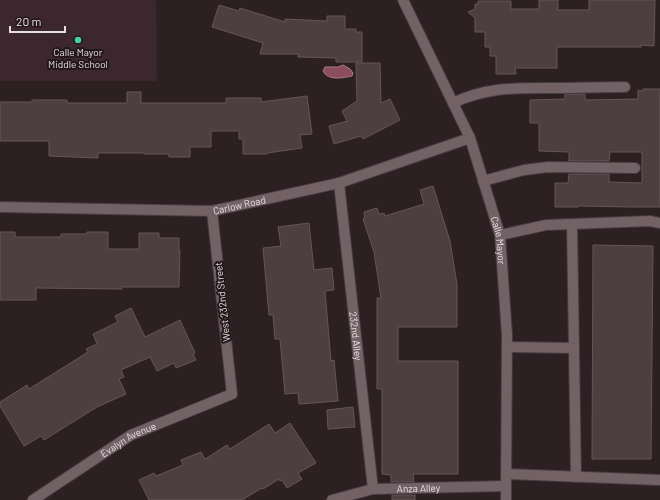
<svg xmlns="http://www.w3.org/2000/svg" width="660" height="500" font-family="Barlow,sans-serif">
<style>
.built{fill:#3b272d}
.water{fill:#8c4d60;stroke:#a77886}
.building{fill:#4d3e42;stroke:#645558}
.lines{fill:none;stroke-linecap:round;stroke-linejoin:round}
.lane-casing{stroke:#473c40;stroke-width:12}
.street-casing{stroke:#473c40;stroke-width:12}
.secondary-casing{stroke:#473c40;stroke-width:12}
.lane{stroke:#726266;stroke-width:10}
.street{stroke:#726266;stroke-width:10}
.secondary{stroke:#726266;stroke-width:10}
.poi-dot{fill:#41d4a1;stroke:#23171a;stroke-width:1.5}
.labels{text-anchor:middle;stroke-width:4;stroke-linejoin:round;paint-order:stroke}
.poi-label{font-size:10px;fill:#e7dee0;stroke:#23171a}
.street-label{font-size:10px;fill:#e7dee0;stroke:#23171a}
</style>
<rect width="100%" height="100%" fill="#2d2023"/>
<path class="built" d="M0,0H156L157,81H0Z"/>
<path class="water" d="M343,65L350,69L353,73L352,76C343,78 328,81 323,71L325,67H338Z"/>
<g class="building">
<path d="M539,0H558V10H589V0H655L654,46L641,45V47H557V68H515L516,74H496V56H490V47H485V32H475V18L468,12L475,9V4H478V1H511V9H539Z"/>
<path d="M219,5L239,11L240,8L285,22V19L327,21V16H345V29H356V32H362V62H336V58L298,57V54H260L263,43L212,27Z"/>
<path d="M356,63H380L381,103L390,99L400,120L363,139L361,136L334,144L329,126L347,121L342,111L357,101Z"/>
<path d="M643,89H660V207H631L579,206L578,207H555V183H568L569,174H609V182L642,183V152H610L609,161H569V152L539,151V123H530V100L565,99V94H585V100L638,99V90L643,91Z"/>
<path d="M127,92H141V103H226V98H261V102L307,96L312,134L300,135L302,148L267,153V154H243V139H239V131H211V147H190V157H169V154H144V153H98V158L49,156V141H0V102H32V100H67V103H127Z"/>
<path d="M433,186L450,241L457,284V327H398V361H458V474H413L414,482H391V475L382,474V389H377V298H381L374,252L363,219L365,218L364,212L377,208L379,214L384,213L385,216L424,204L420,190Z"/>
<path d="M309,223L314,270L332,268L334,290L325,291L331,361L334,360L338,401L299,404L298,393L285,394L280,339H275L273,315H269L263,248L281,246L278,227Z"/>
<path d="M0,232H15V237H61V234H87V232H108V249H139V233H159V238H179V250H180L179,287H121L122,289L36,288V300H0Z"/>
<path d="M593,245L653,246L651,459H592Z"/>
<path d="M131,308L145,337L180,320L195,353L193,354L196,360L176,368L174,363L157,371L150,357L121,370L124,377L119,379L126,394L97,407L44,440L41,436L24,446L0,406V402L27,385L29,389L88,352L86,349L97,344L93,334L118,322L115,316Z"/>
<path d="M353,407L355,427L328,429L327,410Z"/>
<path d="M290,423L316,463L298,473L302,479L287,488L282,480L280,481L279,479L263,489L262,488L242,500H149L139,480L154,473L156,476L183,465L181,460L201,452L205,459L227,445L230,449L269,424L275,433Z"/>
<rect x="392" y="495" width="23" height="5"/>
</g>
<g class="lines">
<g class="lane-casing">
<g id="lane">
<path d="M453,103C487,87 515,88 552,88C576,88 601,87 625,87"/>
<path d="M483,181L524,170L548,167L635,168"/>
<path id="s1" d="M339,183L373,489"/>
<path d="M572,224L576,477"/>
<path d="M500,235L546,225L650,221L660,223"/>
<path d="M507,347L574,348"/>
<path d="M506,474L660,480"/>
<path id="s2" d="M332,500L373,489L506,486"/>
</g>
</g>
<g class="street-casing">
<g id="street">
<path id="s3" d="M0,207L212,211L339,183L470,138"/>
<path id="s4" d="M33,500L131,435L232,394L212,211"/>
</g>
</g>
<g class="secondary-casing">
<g id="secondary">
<path id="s5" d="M403,0L470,138L500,235L507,335L506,500"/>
</g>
</g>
<use href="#lane" class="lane"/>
<use href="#street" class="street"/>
<use href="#secondary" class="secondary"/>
</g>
<circle class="poi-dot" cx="78" cy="40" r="4"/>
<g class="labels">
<g class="poi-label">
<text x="78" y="56">Calle Mayor<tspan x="78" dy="12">Middle School</tspan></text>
</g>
<g class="street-label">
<text dy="4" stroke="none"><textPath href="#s3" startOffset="240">Carlow Road</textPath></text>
<text dy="4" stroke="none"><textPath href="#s5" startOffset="260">Calle Mayor</textPath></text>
<text transform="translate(222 302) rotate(-96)" y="4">West 232nd Street</text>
<text dy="4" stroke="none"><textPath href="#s1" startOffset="154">232nd Alley</textPath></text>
<text dy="4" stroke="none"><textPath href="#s4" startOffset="113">Evalyn Avenue</textPath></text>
<text dy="4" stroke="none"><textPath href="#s2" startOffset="88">Anza Alley</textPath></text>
</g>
</g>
<path d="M10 26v6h55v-6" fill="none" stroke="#e7dee0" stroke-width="2"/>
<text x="16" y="26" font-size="12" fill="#e7dee0" stroke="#23171a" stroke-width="3" paint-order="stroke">20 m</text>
</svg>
